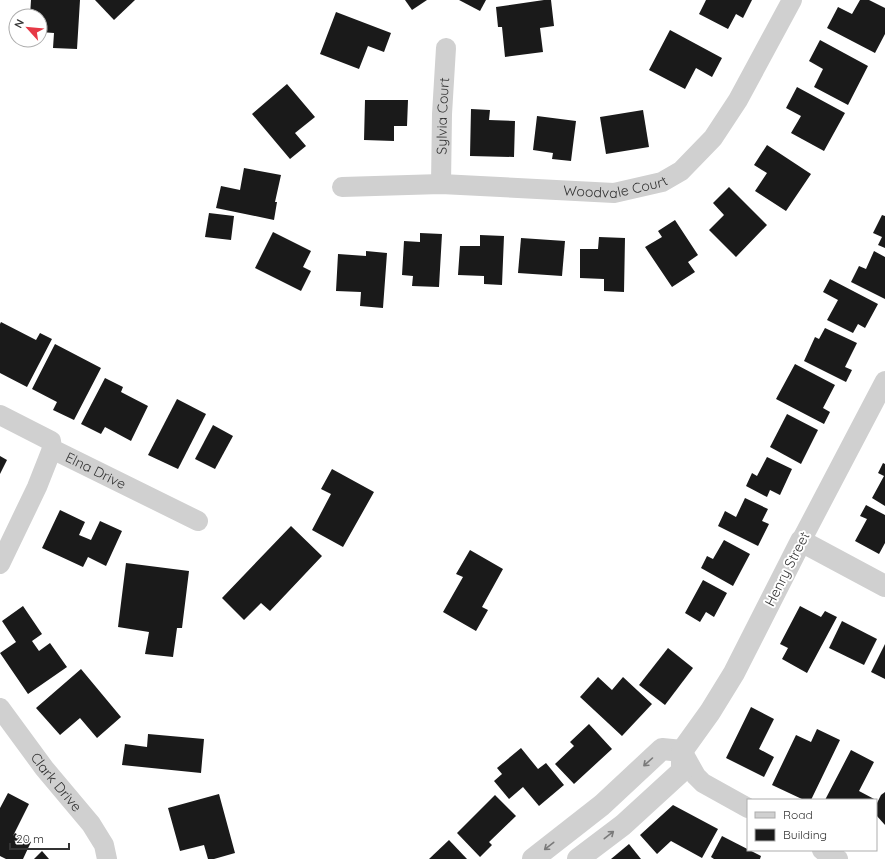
<svg xmlns="http://www.w3.org/2000/svg" width="885" height="859" font-family="Quicksand,sans-serif">
<style>
.building{fill:#1a1a1a}
.lines{fill:none;stroke-linecap:round;stroke-linejoin:round}
.minor{stroke:#d0d0d0;stroke-width:20}
.tertiary{stroke:#d0d0d0;stroke-width:22}
.oneway{stroke:#7a7a7a}
.labels{text-anchor:middle;stroke-width:4;stroke-linejoin:round;paint-order:stroke}
.street-label{font-size:14px;fill:#333;stroke:#fff}
</style>
<rect width="100%" height="100%" fill="#fff"/>
<g class="building">
<path d="M31,0H80L77,49L53,48L54,33L40,32V16H30Z"/>
<path d="M95,0H135L114,20Z"/>
<path d="M405,0H427L412,10Z"/>
<path d="M459,0H486L480,11Z"/>
<path d="M544,0H551L554,26L540,28L543,52L505,57L502,27H498L496,7Z"/>
<path d="M706,0H752L743,18L736,14L728,29L699,14Z"/>
<path d="M860,0H869L885,8V34L875,53L827,28L838,7L852,14Z"/>
<path d="M336,12L391,33L384,52L368,46L359,69L320,54Z"/>
<path d="M670,30L722,58L712,77L696,68L685,89L649,70Z"/>
<path d="M820,40L868,66L848,105L814,87L823,69L809,61Z"/>
<path d="M287,84L315,117L295,133L306,146L290,159L252,114Z"/>
<path d="M797,87L845,113L824,151L791,133L801,116L786,108Z"/>
<path d="M365,100H408L407,126H394V141L364,140Z"/>
<path d="M471,109L490,110L489,120L515,121L514,157L470,156Z"/>
<path d="M643,110L649,147L606,154L600,117Z"/>
<path d="M537,116L576,121L571,161L552,159L553,153L533,150Z"/>
<path d="M767,145L811,174L786,211L755,191L767,173L754,165Z"/>
<path d="M244,168L281,175L275,202H277L274,220L216,208L221,186L240,190Z"/>
<path d="M729,187L767,225L736,257L709,230L724,215L713,203Z"/>
<path d="M209,213L234,216L231,240L205,237Z"/>
<path d="M882,215L885,216V248L878,245L882,237L873,233Z"/>
<path d="M675,220L698,255L688,262L695,272L672,287L645,247L662,237L658,231Z"/>
<path d="M273,232L311,251L303,267L311,271L301,291L255,268Z"/>
<path d="M420,233L442,234L439,287L412,286L413,276L402,275L404,241L420,242Z"/>
<path d="M480,235L504,236L502,285L484,284V276L458,275L460,246H480Z"/>
<path d="M599,237L625,238L624,292L604,291V279L580,278V249H598Z"/>
<path d="M521,238L565,241L562,276L518,273Z"/>
<path d="M366,251L387,253L383,308L360,306L361,292L336,291L338,254L366,256Z"/>
<path d="M874,251L885,257V299L851,282L859,266L866,269Z"/>
<path d="M830,279L878,304L865,328L858,324L853,333L827,320L838,300L823,292Z"/>
<path d="M1,322L36,340L40,333L52,339L27,387L0,373V324Z"/>
<path d="M825,328L857,343L845,367L852,370L846,382L804,361L815,337L819,339Z"/>
<path d="M55,344L101,368L74,420L53,410L57,402L32,389Z"/>
<path d="M795,364L835,385L823,408L830,412L824,424L776,399Z"/>
<path d="M105,378L123,387L121,392L148,406L131,441L105,427L101,434L81,424Z"/>
<path d="M177,399L206,414L178,469L148,455Z"/>
<path d="M787,414L818,430L801,464L770,447Z"/>
<path d="M213,425L233,436L215,469L195,459Z"/>
<path d="M0,456L7,460L0,474Z"/>
<path d="M767,457L792,469L780,495L770,490L767,497L746,486L752,473L757,476Z"/>
<path d="M883,463L885,464V506L872,498L884,476L878,473Z"/>
<path d="M332,469L374,492L343,547L312,530L331,494L321,489Z"/>
<path d="M745,498L768,509L762,521L769,524L758,546L718,526L725,511L736,517Z"/>
<path d="M866,505L885,515V543L879,554L855,541L867,519L860,516Z"/>
<path d="M60,510L85,522L79,535L91,540L100,521L122,531L106,566L88,557L83,567L42,548Z"/>
<path d="M291,526L322,556L270,611L261,603L244,620L222,598Z"/>
<path d="M724,540L750,554L733,586L701,568L707,556L713,559Z"/>
<path d="M470,550L503,569L482,607L488,610L476,631L443,612L463,577L456,574Z"/>
<path d="M126,563L189,571L182,628H177L173,657L145,654L149,632L118,627Z"/>
<path d="M703,580L727,593L714,617L706,612L700,622L685,613Z"/>
<path d="M23,606L42,634L32,641L39,651L50,643L67,667L28,694L0,653L16,642L2,621Z"/>
<path d="M800,606L821,617L825,611L837,617L807,673L782,659L788,648L780,644Z"/>
<path d="M842,621L877,639L864,665L829,648Z"/>
<path d="M885,644V679L871,672Z"/>
<path d="M668,648L693,668L665,705L639,685Z"/>
<path d="M81,669L121,717L97,738L80,718L60,735L36,708Z"/>
<path d="M598,677L612,690L623,677L652,704L622,736L580,697Z"/>
<path d="M751,707L774,719L759,749L774,757L764,777L726,758Z"/>
<path d="M589,724L612,749L574,784L555,764L574,746L570,742Z"/>
<path d="M817,729L840,740L811,800H804L772,785L796,735L811,742Z"/>
<path d="M148,734L204,739L201,773L122,765L125,744L147,747Z"/>
<path d="M521,748L538,769L546,763L564,785L539,806L523,787L509,799L494,781L502,774L497,768Z"/>
<path d="M851,750L874,762L859,791L876,800H825Z"/>
<path d="M885,792V825L876,815V805L881,795Z"/>
<path d="M8,793L29,804L13,836L15,833L31,842L23,859H6L0,856V808Z"/>
<path d="M219,794L235,853L214,859H208L204,845L180,851L168,808Z"/>
<path d="M495,795L516,816L489,842L492,845L480,857L457,833Z"/>
<path d="M673,805L718,829L702,858L671,841L657,854L640,835Z"/>
<path d="M722,836L761,856L760,859H714L711,857Z"/>
<path d="M449,840L467,859H429Z"/>
<path d="M629,844L641,859H611Z"/>
<path d="M42,851L49,859H34Z"/>
</g>
<g class="lines">
<g class="minor">
<path id="s1" d="M441,184L442,114L446,48"/>
<path id="s2" d="M342,187L441,184L614,193L662,182L681,171L713,138L738,100L792,0"/>
<path id="s3" d="M0,415L51,441L52,449L198,521"/>
<path d="M801,541L885,381"/>
<path d="M0,564L37,487L52,449"/>
<path id="s4" d="M0,708L44,768L91,824L104,845L107,859"/>
<path d="M682,751L696,776L703,783L748,808"/>
<path d="M822,850L838,859"/>
</g>
<g class="tertiary">
<path d="M533,859L602,805L662,749L682,751"/>
<path d="M578,859L623,825L682,771V751L710,712L734,673L801,541L885,586"/>
</g>
</g>
<defs><path id="oneway-shaft" d="M-6 0H5M1.5-3L5.5 0L1.5 3" fill="none" stroke-width="1.6" stroke-linecap="round" stroke-linejoin="round"/></defs>
<g class="oneway">
<use href="#oneway-shaft" transform="translate(648 762) rotate(138)"/>
<use href="#oneway-shaft" transform="translate(609 835) rotate(-38)"/>
<use href="#oneway-shaft" transform="translate(549 846) rotate(142)"/>
</g>
<g class="labels">
<g class="street-label">
<text dy="5" stroke="none"><textPath href="#s1" startOffset="68">Sylvia Court</textPath></text>
<text dy="5" stroke="none"><textPath href="#s2" startOffset="274">Woodvale Court</textPath></text>
<text dy="5" stroke="none"><textPath href="#s3" startOffset="114">Elna Drive</textPath></text>
<text transform="translate(787 569) rotate(-63)" y="5">Henry Street</text>
<text dy="5" stroke="none"><textPath href="#s4" startOffset="93">Clark Drive</textPath></text>
</g>
</g>
<rect x="747" y="799" width="130" height="52" fill="#ffffff" stroke="#adadad"/>
<rect x="755" y="812" width="20" height="6" fill="#d0d0d0" stroke="#adadad"/>
<text x="783" y="819" font-size="12" fill="#333333">Road</text>
<rect x="755" y="829" width="20" height="12" fill="#1a1a1a" stroke="#adadad"/>
<text x="783" y="839" font-size="12" fill="#333333">Building</text>
<g transform="translate(28 28) rotate(297)"><circle r="19" fill="#ffffff" stroke="#adadad"/>
<path d="M0-3L7 15L0 10L-7 15Z" fill="#e63946"/>
<text y="-6" font-size="11" font-weight="bold" text-anchor="middle" fill="#333333">N</text>
</g>
<path d="M10 843v6h59v-6" fill="none" stroke="#333333" stroke-width="2"/>
<text x="16" y="843" font-size="12" fill="#333333" stroke="#ffffff" stroke-width="3" paint-order="stroke">20 m</text>
</svg>
